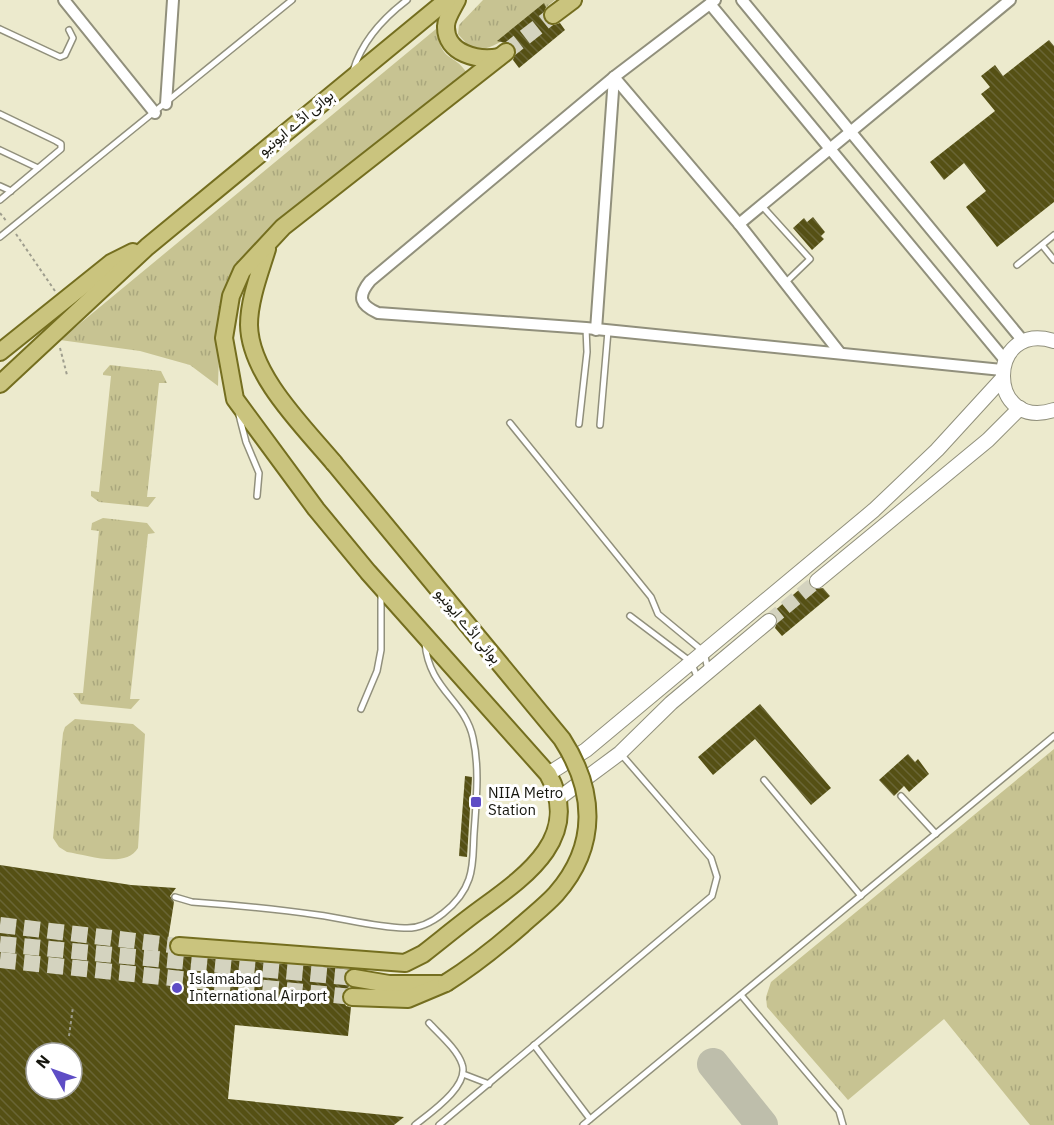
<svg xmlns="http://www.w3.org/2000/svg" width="1054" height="1125" font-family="'IBM Plex Sans',Vazirmatn,sans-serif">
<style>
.built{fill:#eceacd;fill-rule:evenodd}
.grass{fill:url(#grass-tufts)}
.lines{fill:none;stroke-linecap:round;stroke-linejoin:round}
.taxiway{stroke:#bebeab;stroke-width:32}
.building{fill:url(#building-back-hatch);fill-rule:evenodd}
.tertiary-tunnel{stroke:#d4d3bf;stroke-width:14;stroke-dasharray:14 7;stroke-linecap:butt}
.primary-tunnel{stroke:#d4d3bf;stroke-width:16;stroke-dasharray:16 8;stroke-linecap:butt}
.service-casing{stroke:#91907c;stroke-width:8}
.minor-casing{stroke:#91907c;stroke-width:14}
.tertiary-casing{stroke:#91907c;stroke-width:16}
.primary-casing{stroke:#746e1f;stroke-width:20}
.path{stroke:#9f9e8e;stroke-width:2;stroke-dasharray:3 3;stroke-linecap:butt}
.service{stroke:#fff;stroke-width:5}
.minor{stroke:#fff;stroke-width:10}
.tertiary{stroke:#fff;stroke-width:14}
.primary{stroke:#cac47e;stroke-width:16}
.primary-bridge-casing{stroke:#746e1f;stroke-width:20;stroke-linecap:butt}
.primary-bridge{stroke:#cac47e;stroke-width:16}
.poi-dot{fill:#5e4dc5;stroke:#fff;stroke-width:2}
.labels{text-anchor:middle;stroke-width:6;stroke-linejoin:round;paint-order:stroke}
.street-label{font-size:15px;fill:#16160e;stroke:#fff}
.poi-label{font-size:15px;fill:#16160e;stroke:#fff;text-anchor:start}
</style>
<defs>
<pattern id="grass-tufts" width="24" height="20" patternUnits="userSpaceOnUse" patternTransform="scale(1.5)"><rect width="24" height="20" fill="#c7c392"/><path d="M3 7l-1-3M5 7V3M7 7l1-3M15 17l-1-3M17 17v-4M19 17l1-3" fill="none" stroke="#aaa77d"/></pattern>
<pattern id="building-back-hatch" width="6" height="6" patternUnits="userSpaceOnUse" patternTransform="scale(1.5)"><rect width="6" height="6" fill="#555014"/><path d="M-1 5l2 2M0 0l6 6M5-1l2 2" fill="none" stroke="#696535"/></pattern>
</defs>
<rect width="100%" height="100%" fill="#f5f4de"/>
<path class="built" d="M0,0H1054V1125H0ZM36,1053H72V1089H36Z"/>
<g class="grass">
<path d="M483,0H555C539,13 497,53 476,49C469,47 463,40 458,34L459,25Z"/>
<path d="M436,29C443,65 452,51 467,73L263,235L241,265L220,320L218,386L190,365L140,351L60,340Z"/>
<path d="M110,365L161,371L167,383H159L147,497H156L148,507L99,502L91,496V491L99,492L111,376L103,375V373Z"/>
<path d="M103,518L147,523L155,533L148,534L130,699H140L131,709L81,704L73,693H83L99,531L91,530L92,523Z"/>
<path d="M75,719L133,724L145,734L138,848C125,869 88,855 67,852L59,847L53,838L63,733L65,727Z"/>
<path d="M1054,749V1125H1030L944,1019L848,1100L767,1007L766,997L771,982Z"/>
</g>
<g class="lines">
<path class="taxiway" d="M713,1064L762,1125"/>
</g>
<g class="building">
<path d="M544,3L546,7L543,16L545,22L554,25L560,23L565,30L519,68L513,60L516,51L514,45L497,41Z"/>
<path d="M1049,40L1054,46V202L997,247L966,207L986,191L964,163L944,180L930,162L995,111L981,94L990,87L981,76L995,65L1003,76Z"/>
<path d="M813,217L825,232L821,236L824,239L812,250L793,228L804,218L807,222Z"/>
<path d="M808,582L813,589L823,588L830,596L782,636L775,628L778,619L772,613Z"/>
<path d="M760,704L831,788L811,805L755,739L713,775L698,757Z"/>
<path d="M908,754L915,762L918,759L929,774L909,792L904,786L894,796L879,780Z"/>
<path d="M465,776L472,777L467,857L459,856Z"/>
<path d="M0,865L131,885L176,888L170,896L174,902L167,946L178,956L349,969L344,977L349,987L343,991L342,997L346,1006L351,1007L348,1036L235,1025L228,1099L404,1117L394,1125H0ZM36,1053H72V1089H36Z"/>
</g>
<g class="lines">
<path class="tertiary-tunnel" d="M769,621L817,581"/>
<g class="primary-tunnel">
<path d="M506,52L553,15"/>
<path d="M0,925L179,946"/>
<path d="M0,944L354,978"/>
<path d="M0,960L352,997"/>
</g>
<g class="service-casing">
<g id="service">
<path d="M0,29L60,57L65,55L73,38L69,30"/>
<path d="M353,71C362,41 382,19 407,0"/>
<path d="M0,114L56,141L61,144V149L0,200"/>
<path d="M0,150L38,168"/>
<path d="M0,186L11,191"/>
<path d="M762,206L810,259L785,283"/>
<path d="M0,237L292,0"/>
<path d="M1042,245L1054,260"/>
<path d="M1017,265L1054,235"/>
<path d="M239,415L246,442L259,473L257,496"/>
<path d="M510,423L651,597L658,614L704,652L708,670"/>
<path d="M579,424L587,352L586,328"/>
<path d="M600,425L608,331"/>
<path d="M630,616L691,662L698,679"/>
<path d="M361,709L377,671L381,650V592"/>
<path d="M764,780L861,896"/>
<path d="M901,796L936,834"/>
<path d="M175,897L192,902C234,905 276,909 318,915C346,919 376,927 404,928C430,930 461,903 469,879C474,865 473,848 474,834C476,803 480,769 473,738C465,700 429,690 425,643"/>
<path d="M741,995L839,1111L843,1125"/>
<path d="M534,1045L590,1119"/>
<path d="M463,1074L489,1084"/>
<path d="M415,1125C430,1113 470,1086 462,1064C457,1049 439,1034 429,1023"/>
<path d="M439,1125L712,896L717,877L711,858L621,754"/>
<path d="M583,1125L1054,736"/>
</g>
</g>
<g class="minor-casing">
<g id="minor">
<path d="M64,0L155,113"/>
<path d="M715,0L614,77L370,281C357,297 360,305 378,313L586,328L1002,370"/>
<path d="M742,0L1023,341"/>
<path d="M710,4L1005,360"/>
<path d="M614,77L739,224L840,353"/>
<path d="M166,104L173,0"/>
<path d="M739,224L1010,0"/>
<path d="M596,330L614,77"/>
</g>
</g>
<g class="tertiary-casing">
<g id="tertiary">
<path d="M1054,341C986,320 986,432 1054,410"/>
<path d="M817,581L988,440L1020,408"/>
<path d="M548,774L586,750L874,510L937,450L1002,379"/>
<path d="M558,799L620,753L671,703L769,621"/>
</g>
</g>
<g class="primary-casing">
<g id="primary">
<path d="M457,0C453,8 446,18 446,26C445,54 479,61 499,57"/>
<path d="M553,15L573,0"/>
<path d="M267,249C260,272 249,300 249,325C250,375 303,426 334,463"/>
<path d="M0,352L111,263L133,252"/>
<path d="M0,384L147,247L447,0"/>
<path d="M179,946L405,963L423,954C441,940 459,925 478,911C523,878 584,838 548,774L368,572L316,509L235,399L224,338L231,296L242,271L283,227L506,52"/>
<path d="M354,978L389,984H440"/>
<path d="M352,997L408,999L446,983"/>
</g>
</g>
<g class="path">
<path d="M0,213L7,222"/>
<path d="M16,234L55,291"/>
<path d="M60,348L67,375"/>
<path d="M69,1036L73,1007"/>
</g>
<use href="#service" class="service"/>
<use href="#minor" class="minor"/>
<use href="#tertiary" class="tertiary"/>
<use href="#primary" class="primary"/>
<g class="primary-bridge-casing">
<path id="primary-bridge" d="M334,463L562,739C595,790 599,845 556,894C546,905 533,915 522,925C498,946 473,966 446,983"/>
</g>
<use href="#primary-bridge" class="primary-bridge"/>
</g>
<g class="poi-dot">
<rect x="470" y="796" width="12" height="12" rx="3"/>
<circle cx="177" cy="988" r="6"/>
</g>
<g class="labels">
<g class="street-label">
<text transform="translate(296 123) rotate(-40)" y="5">ہوائی اڈے ایونیو</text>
<text transform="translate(468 626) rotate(50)" y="5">ہوائی اڈے ایونیو</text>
</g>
<g class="poi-label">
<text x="488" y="798">NIIA Metro<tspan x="488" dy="17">Station</tspan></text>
<text x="189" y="984">Islamabad<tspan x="189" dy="17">International Airport</tspan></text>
</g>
</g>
<g transform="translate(54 1071) rotate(310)"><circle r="28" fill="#ffffff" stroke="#a2a29f" stroke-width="1.5"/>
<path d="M0-4.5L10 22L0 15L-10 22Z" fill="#5e4dc5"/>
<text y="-9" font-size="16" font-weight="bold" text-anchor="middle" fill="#16160e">N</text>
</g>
</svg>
